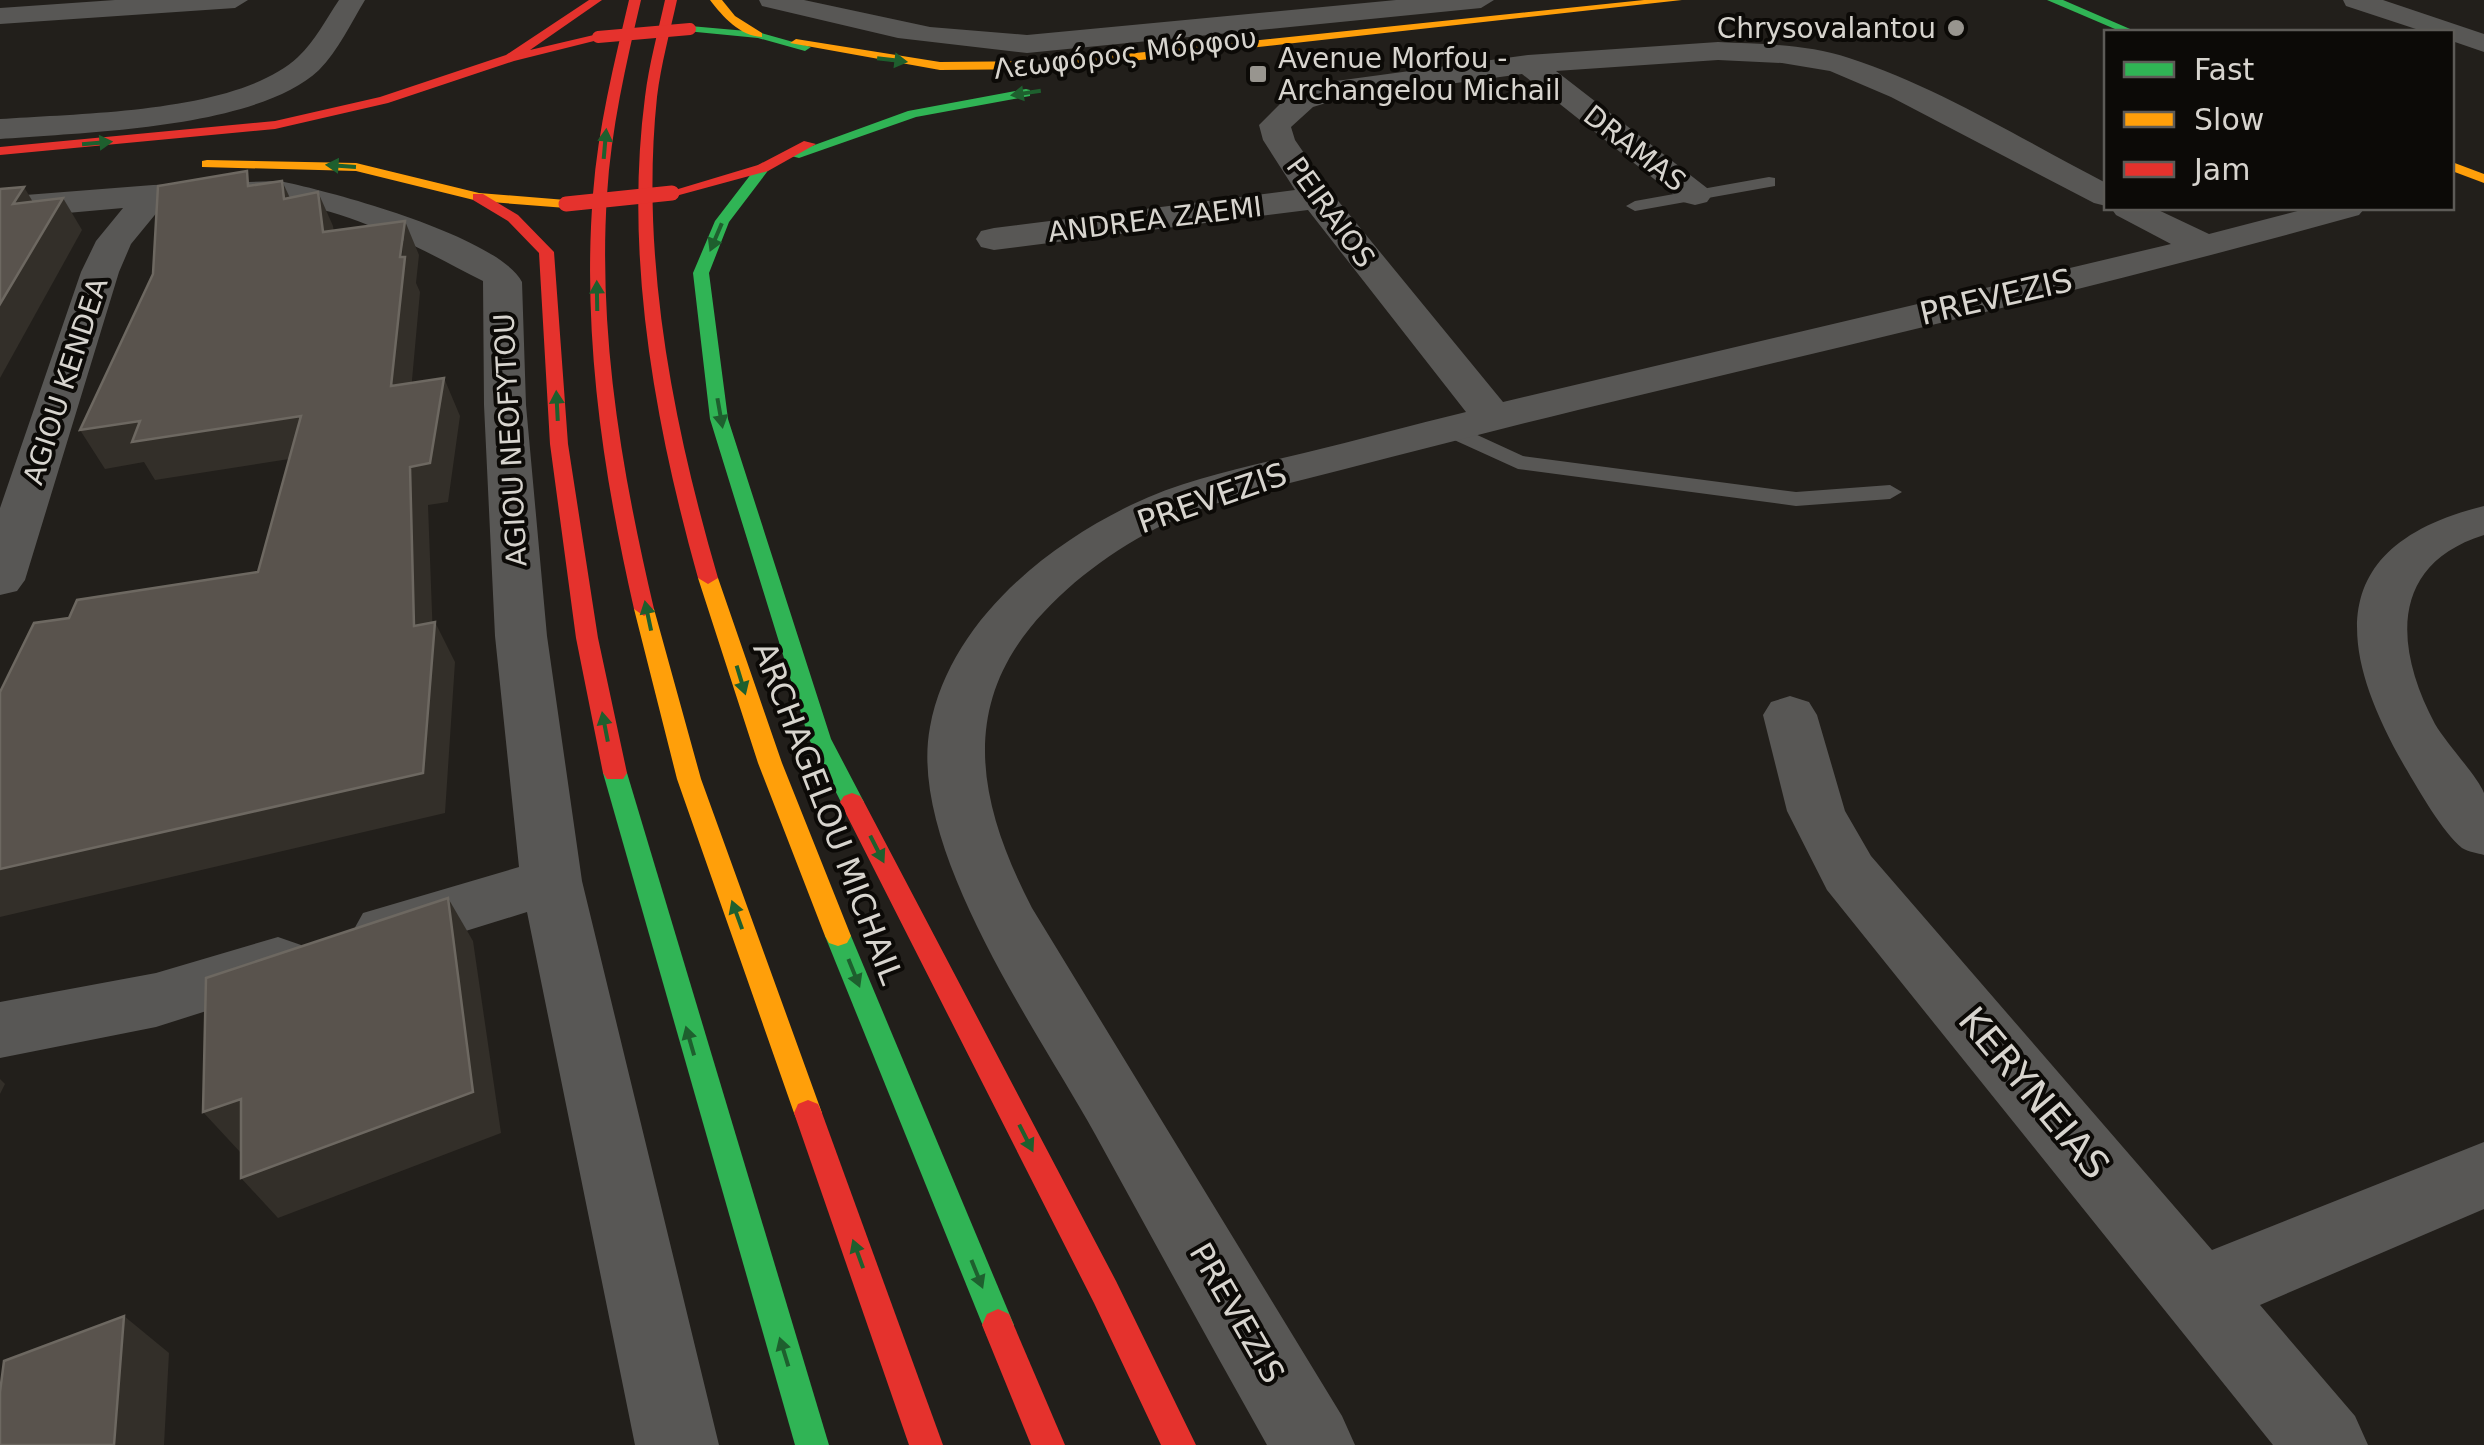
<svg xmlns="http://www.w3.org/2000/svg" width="2484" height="1445" font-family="'DejaVu Sans',sans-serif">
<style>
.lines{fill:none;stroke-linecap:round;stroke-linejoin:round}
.lane{fill:#585755;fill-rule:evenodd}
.street{fill:#585755;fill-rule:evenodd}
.fast{fill:#30b455;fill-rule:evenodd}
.slow{fill:#ff9f0a;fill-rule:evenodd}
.jam{fill:#e5322d;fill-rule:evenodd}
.jam-bridge-far1{stroke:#e5322d;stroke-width:12}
.jam-bridge{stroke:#e5322d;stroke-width:15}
.shaded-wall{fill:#332f29}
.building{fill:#59534d;stroke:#6d6861;stroke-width:2.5}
.oneway{fill:#1e5f2e}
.poi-dot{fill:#98958f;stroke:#0c0a07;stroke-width:4}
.labels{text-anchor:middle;stroke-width:8;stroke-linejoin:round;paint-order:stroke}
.far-poi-label{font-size:28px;fill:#d7d4ce;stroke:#0c0a07;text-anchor:end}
.far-street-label{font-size:28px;fill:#d7d4ce;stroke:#0c0a07}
.street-label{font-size:32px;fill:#d7d4ce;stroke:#0c0a07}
.near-street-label{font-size:38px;fill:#d7d4ce;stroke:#0c0a07}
</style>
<rect width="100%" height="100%" fill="#221f1b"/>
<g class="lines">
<g class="lane">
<path d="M1769,177L1775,178V186L1635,211L1626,206L1635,201Z"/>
<path d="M1449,422L1523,456L1796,492L1890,485L1902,492L1890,499L1796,506L1518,469L1441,434L1438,429Z"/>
</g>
<g class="street">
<path d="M115,0H248L235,8L0,24V8Z"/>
<path d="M339,0H365C351,23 338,51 319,70C256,129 84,132 0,139V119C81,113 238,113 298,57C315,41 326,19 339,0Z"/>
<path d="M759,0H804L930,27L1027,35L1396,0H1494L1481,8L1027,53L898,38L762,6Z"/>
<path d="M2343,0H2383L2484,34V52L2452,41V32H2425L2346,6Z"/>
<path d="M1718,42C1761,44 1807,44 1849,58C1938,87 2023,140 2106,183V206L2094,203L1891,97L1830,71L1782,63L1718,60L1556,71L1707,188L1712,195L1707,202L1695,205L1683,202L1522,74L1339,99L1313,107L1291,127L1295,140L1330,191L1503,402L2171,244L2116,215L2111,208H2154L2209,234L2309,208H2365L2359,215C2101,287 1839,347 1578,410C1500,429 1423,449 1345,469C1285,485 1222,497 1165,524C1114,549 1066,584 1030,628C957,718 984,815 1032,908L1342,1416L1355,1445H1267C1209,1342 1152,1238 1095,1134C1038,1031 907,848 930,727C949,625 1042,548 1131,505C1185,479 1246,467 1304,453C1358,440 1412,425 1466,412L1308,210L994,250L981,247L976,239L981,231L994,228L1295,190L1263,140L1259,125L1291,93L1336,81L1528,55Z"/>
<path d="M279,181C331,191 499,237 522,282L526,405L547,636L582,881L719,1445H635L527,912L385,956L363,949L353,931L363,913L519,867L495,636L484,405L483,281C420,249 352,209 280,202C243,198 201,204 163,205L131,244L119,272L25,580L17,591L0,595V508L81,272L96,241L123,208L0,219V197L153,185Z"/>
<path d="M2484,506V535C2388,565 2395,649 2435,724C2446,743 2478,777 2484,793C2484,810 2484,838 2484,855C2478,853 2468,852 2462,848C2443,833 2418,789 2405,767C2336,647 2325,545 2484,506Z"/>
<path d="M1790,696L1809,702L1817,715L1845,811L1871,856L2212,1250L2484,1142V1209L2260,1305L2355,1416L2368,1445H2273L1827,890L1787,811L1763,715L1771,702Z"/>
<path d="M278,937L301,945L310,963L301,981L156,1027L0,1058V1002L156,973Z"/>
</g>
<g class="fast">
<path d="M2047,0H2063L2137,32H2122Z"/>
<path d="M690,26L758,32L811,47L805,51L758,38L686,31Z"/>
<path d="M1026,89L1030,90V96L916,117L799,158L787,155L908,111Z"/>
<path d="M763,164L770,168L729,222L709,273L728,419L831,739L864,802L860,808H844L809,739L710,419L693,273L715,221L758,165Z"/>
<path d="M615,765L623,767L627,773L829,1445H795L603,773L607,767Z"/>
<path d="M838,926L847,929L851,936L1014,1325L1009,1336L998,1341L987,1336L825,936L829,929Z"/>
</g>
<g class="slow">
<path d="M710,0H722L735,16L762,33V37C740,36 723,17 710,0Z"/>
<path d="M1644,0H1682L1059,69L940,70L790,43L796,39L940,62L1059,61Z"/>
<path d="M207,160L356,163L479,193L566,200L573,204L566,208L478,201L356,171L202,167V161Z"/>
<path d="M2452,162L2484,174V183L2452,171Z"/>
<path d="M708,572L718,578L782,763L851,936L847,943L838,946L829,943L825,936L758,763L698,578Z"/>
<path d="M644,602L654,609L701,779L822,1113L818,1122L808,1126L798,1122L794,1113L677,779L634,609Z"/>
</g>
<g class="jam">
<path d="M589,0H602L530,50L598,34L602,39L514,61L388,103L275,129L0,155V147L275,121L380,97L506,55Z"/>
<path d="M629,0H641C626,64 611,129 607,195C598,335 622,473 654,609L644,616L634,609C603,473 582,334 593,194C598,128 614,64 629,0Z"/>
<path d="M665,0H677C670,32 661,64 657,97C640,258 673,424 718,578L708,584L698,578C655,424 624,257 645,97C649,64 658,32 665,0Z"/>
<path d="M804,141L816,144L768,171L672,197L665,193L758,165Z"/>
<path d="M473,194H483L518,215L554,252L568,444L598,638L627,773L623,779H607L603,773L576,638L550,444L539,253L508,221L473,200Z"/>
<path d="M852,793L860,796L864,802L1116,1281L1196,1445H1161L1094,1303L840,802L844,796Z"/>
<path d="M808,1100L818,1104L822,1113L943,1445H909L794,1113L798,1104Z"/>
<path d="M998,1309L1009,1314L1065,1445H1031L982,1325L987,1314Z"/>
</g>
<path class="jam-bridge-far1" d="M598,37L690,29"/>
<path class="jam-bridge" d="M566,204L672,193"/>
</g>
<g class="shaded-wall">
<path d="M282,181L298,215L284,199Z"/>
<path d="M24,187L43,219L13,204Z"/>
<path d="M318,192L333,226L339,267L323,232Z"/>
<path d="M63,198L82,230L0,378V304Z"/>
<path d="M405,221L419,255L416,283L420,292L408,424L391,386Z"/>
<path d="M444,378L460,416L448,502L428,505L433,639L435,622L455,662L445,813L0,917V869L414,626L410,467Z"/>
<path d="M301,416L321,454L155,480L144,462L105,469L80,430L140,421Z"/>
<path d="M448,898L473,941L501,1133L278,1218L241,1178Z"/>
<path d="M0,1079L5,1084L0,1094Z"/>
<path d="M241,1099V1153L203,1112Z"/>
<path d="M124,1316L169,1353L164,1445H114Z"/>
</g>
<g class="building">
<path d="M247,171L248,186L282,181L284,199L318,192L323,232L405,221L400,257H405L391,386L444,378L430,463L410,467L414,626L435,622L423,773L0,869V692L34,623L69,618L77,600L258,572L301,416L132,442L140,421L80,430L153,274L158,186Z"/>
<path d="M24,187L13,204L63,198L0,304V189Z"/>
<path d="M448,898L473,1092L241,1178V1099L203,1112L206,978Z"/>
<path d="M124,1316L114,1445H0V1392L4,1361Z"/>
</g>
<defs><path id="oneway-solid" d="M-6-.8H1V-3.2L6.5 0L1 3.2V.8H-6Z" transform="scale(2.5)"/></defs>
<g class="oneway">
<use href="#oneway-solid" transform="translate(892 60) rotate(7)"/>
<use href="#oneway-solid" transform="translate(1026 93) rotate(171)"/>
<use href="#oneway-solid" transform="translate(97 143) rotate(-5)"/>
<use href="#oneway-solid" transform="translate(605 144) rotate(-85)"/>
<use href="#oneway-solid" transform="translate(341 166) rotate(-176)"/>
<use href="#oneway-solid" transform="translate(716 237) rotate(113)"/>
<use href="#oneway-solid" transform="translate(597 296) rotate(-91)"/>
<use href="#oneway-solid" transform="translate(557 406) rotate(-93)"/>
<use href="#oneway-solid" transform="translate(720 413) rotate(80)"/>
<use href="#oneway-solid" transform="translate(648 616) rotate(-102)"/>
<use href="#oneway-solid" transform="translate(741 680) rotate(73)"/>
<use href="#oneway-solid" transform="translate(605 727) rotate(-101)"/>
<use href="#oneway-solid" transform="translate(877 849) rotate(63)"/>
<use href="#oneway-solid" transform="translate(737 915) rotate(-110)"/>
<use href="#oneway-solid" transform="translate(854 973) rotate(68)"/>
<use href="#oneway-solid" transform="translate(690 1041) rotate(-106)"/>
<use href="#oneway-solid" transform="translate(1026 1138) rotate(63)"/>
<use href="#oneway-solid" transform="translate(858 1254) rotate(-110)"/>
<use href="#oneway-solid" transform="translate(977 1274) rotate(68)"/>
<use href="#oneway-solid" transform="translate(784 1352) rotate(-107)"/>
</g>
<g class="poi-dot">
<circle cx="1956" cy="28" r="10"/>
<rect x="1248" y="64" width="20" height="20" rx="5"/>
</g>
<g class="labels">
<g class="far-poi-label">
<text x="1936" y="38">Chrysovalantou</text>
<text x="1278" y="68" text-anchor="start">Avenue Morfou -<tspan x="1278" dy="32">Archangelou Michail</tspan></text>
</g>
<g class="far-street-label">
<text transform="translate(1125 53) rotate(-7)" y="10">Λεωφόρος Μόρφου</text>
<text transform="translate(1635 148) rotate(38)" y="10">DRAMAS</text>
<text transform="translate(1331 212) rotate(54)" y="10">PEIRAIOS</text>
<text transform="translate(1155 219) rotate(-7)" y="10">ANDREA ZAEMI</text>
<text transform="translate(65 381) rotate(-72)" y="10">AGIOU KENDEA</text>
<text transform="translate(510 440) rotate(-93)" y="10">AGIOU NEOFYTOU</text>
</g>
<g class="street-label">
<text transform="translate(1996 297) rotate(-13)" y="11">PREVEZIS</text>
<text transform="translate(1212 498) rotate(-19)" y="11">PREVEZIS</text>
<text transform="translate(828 813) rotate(69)" y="11">ARCHAGELOU MICHAIL</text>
<text transform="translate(1237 1313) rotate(60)" y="11">PREVEZIS</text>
</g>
<g class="near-street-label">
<text transform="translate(2034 1093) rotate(50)" y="13">KERYNEIAS</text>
</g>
</g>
<rect x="2104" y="30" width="350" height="180" fill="#0c0a07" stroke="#5d5b57" stroke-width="2.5"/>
<rect x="2124" y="62" width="50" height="15" fill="#30b455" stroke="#5d5b57" stroke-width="2.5"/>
<text x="2194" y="80" font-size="30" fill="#d7d4ce">Fast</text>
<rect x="2124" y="112" width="50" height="15" fill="#ff9f0a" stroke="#5d5b57" stroke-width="2.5"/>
<text x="2194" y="130" font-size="30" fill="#d7d4ce">Slow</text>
<rect x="2124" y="162" width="50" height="15" fill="#e5322d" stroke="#5d5b57" stroke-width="2.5"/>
<text x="2194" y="180" font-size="30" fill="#d7d4ce">Jam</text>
</svg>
